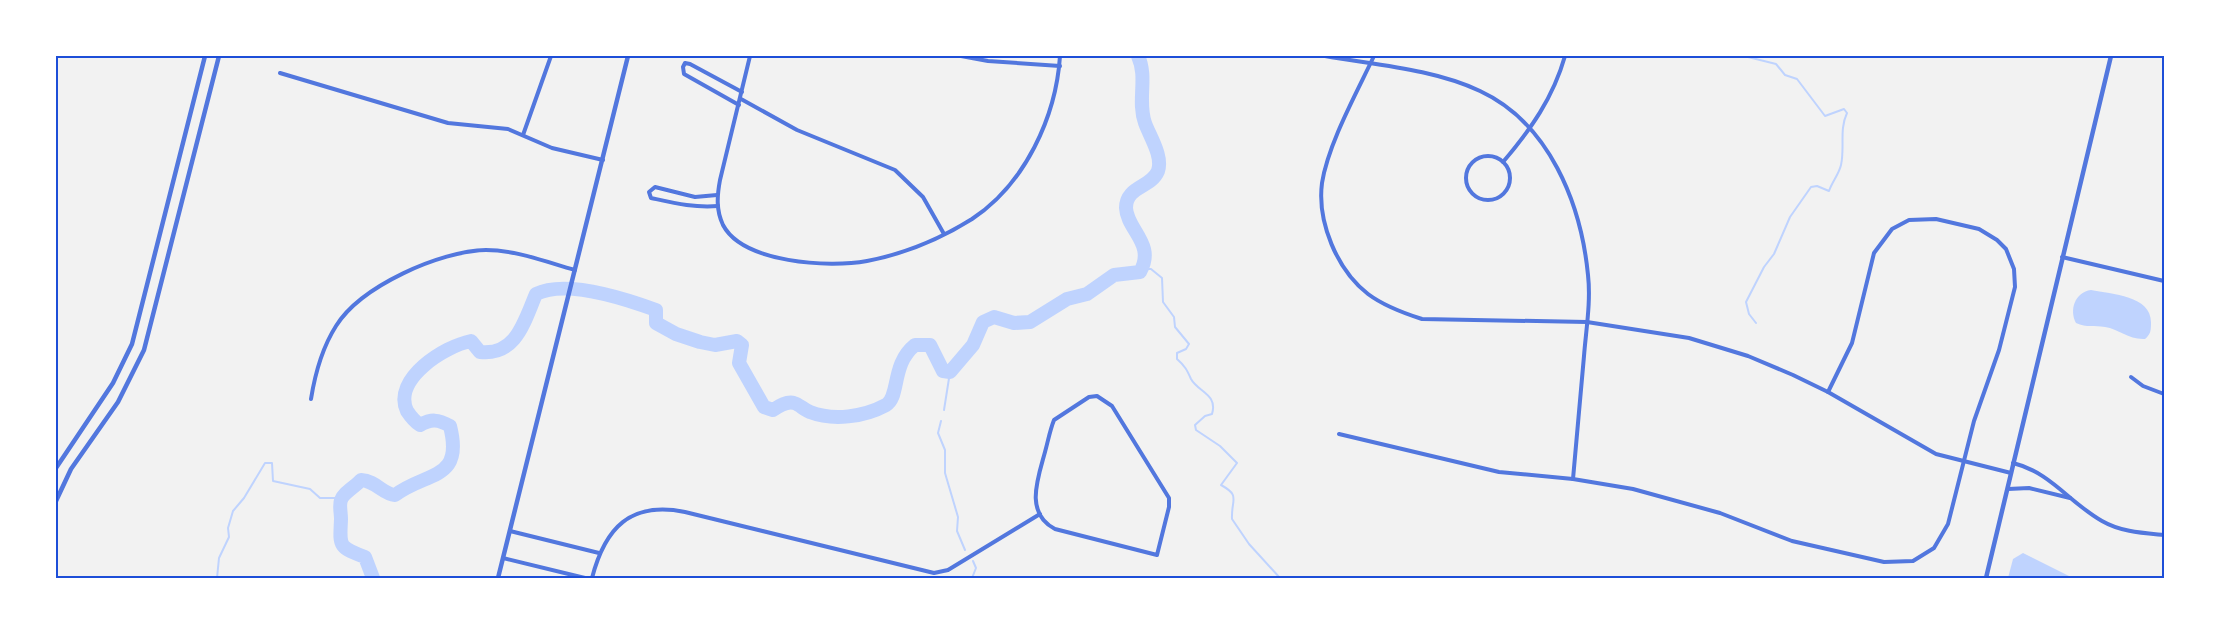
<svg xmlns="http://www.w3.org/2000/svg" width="2220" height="634" font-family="Ubuntu,sans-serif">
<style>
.water{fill:#bfd3fe}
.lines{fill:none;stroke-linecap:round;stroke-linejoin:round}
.stream{stroke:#bfd3fe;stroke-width:2}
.river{stroke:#bfd3fe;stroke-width:14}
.minor{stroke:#5277de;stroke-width:4}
.tertiary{stroke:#5277de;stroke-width:4.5}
.neatline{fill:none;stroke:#1d4ed8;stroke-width:2}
</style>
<rect width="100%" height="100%" fill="#f2f2f2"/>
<g class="water">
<path d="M2091,290C2112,294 2151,296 2151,322C2151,330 2151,334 2145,339C2129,340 2119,329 2105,327C2094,325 2087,328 2076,323C2069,310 2075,292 2091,290Z"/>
<path d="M2023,553L2073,578H2008L2013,559Z"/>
</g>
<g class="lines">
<g class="stream">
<path d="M1744,56L1776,64L1785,75L1797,79L1825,116L1844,109L1847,113C1839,130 1845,147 1841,165C1839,174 1832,182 1829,191L1817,186L1811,187L1790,217L1774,254L1764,267L1746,302L1749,314L1756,323"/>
<path d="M1142,269H1151L1162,278L1163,302L1174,317L1175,327L1189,344L1186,349L1177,353V359C1185,366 1187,370 1191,379C1198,392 1218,394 1212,414L1205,416L1195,425L1196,430L1220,446L1237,463L1221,485C1241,496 1231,499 1232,519L1249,544L1280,578"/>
<path d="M944,410L950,372"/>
<path d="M941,421L938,433L945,450V473L958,517L957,531L965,550"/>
<path d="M217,578L219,558L229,537L228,528L233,511L244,498L265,463H272L273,481L310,489L320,498H342"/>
<path d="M972,578L976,568L973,561"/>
</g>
<path class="river" d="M373,578L365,557C337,547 340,545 341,519C341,513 339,505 341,500C343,493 356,486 361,480C376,481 383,494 395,495C427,471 464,481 450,426C438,419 431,419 420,425C414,421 411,417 407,411C392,379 445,346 471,341L480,352C516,356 524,322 536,294C566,279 626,299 656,310V323L676,334L700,342L715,345L737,341L742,345L739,363L764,407L773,410C779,406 787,401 794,403C799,404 804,410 810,412C833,421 864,417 886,405C900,397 891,364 915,345H930L943,371L950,372L973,345L983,322L994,317L1014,323L1030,322L1067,299L1087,294L1114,275L1140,272C1156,244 1127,230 1126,208C1126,186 1151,188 1158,171C1163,156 1150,137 1145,123C1137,100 1148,78 1138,56"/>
<g class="minor">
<path d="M750,56L720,180C717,196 716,210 723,225C743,263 829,268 867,261C904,254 940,239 972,219C1025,184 1056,117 1060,56"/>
<path d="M961,56L988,61L1060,66"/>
<path d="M1325,56C1376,65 1433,69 1480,91C1549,123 1581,203 1588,275C1591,302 1586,330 1584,356C1580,397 1577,438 1573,479"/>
<path d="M1374,56C1357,92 1328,144 1322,183C1317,222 1337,270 1368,294C1384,306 1403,313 1422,319L1587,322L1689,338L1748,356L1793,375L1828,392L1936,454L2011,473"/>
<path d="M280,73L448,123L508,129L552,148L603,160"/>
<path d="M741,99L797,130L895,170L923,197L944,234"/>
<path d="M739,105L684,74L683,67L685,63L690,64L742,92"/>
<path d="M523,135L551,56"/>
<circle cx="1488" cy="178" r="22"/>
<path d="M1503,162C1531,129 1553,98 1565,56"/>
<path d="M717,195L695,197L655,187L649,192L651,198C674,203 694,208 718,206"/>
<path d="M2062,257L2164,281"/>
<path d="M2131,377L2143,386L2164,394"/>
<path d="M1097,396L1112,406L1169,498V507L1157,555L1055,529C1024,513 1038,478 1045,452C1048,441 1050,430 1054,420L1089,397Z"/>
<path d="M311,399C315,374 322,348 336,326C361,286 440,251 486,250C516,250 546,262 575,270"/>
<path d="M1339,434L1499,472L1573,479L1633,489L1720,513L1792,541L1884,562L1913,561L1934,548L1948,524L1974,421L1999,350L2015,287L2014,269L2006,249L1997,240L1979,229L1936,219L1909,220L1892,229L1874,253L1852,343L1828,392"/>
<path d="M2013,463C2050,472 2070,503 2102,521C2121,532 2143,533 2164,535"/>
<path d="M2008,489L2029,488L2070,498"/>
<path d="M510,531L599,553"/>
<path d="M503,558L585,578"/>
<path d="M592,578C605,528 630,501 685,512L934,573L948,570L1040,514"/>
</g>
<g class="tertiary">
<path d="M56,468L113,383L132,344L205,56"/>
<path d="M56,501L71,469L118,402L144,350L219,56"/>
<path d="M498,578L628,56"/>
<path d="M1986,578L2111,56"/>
</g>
</g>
<rect width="2220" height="634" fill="none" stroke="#ffffff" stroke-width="114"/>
<rect x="57" y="57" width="2106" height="520" class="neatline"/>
</svg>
